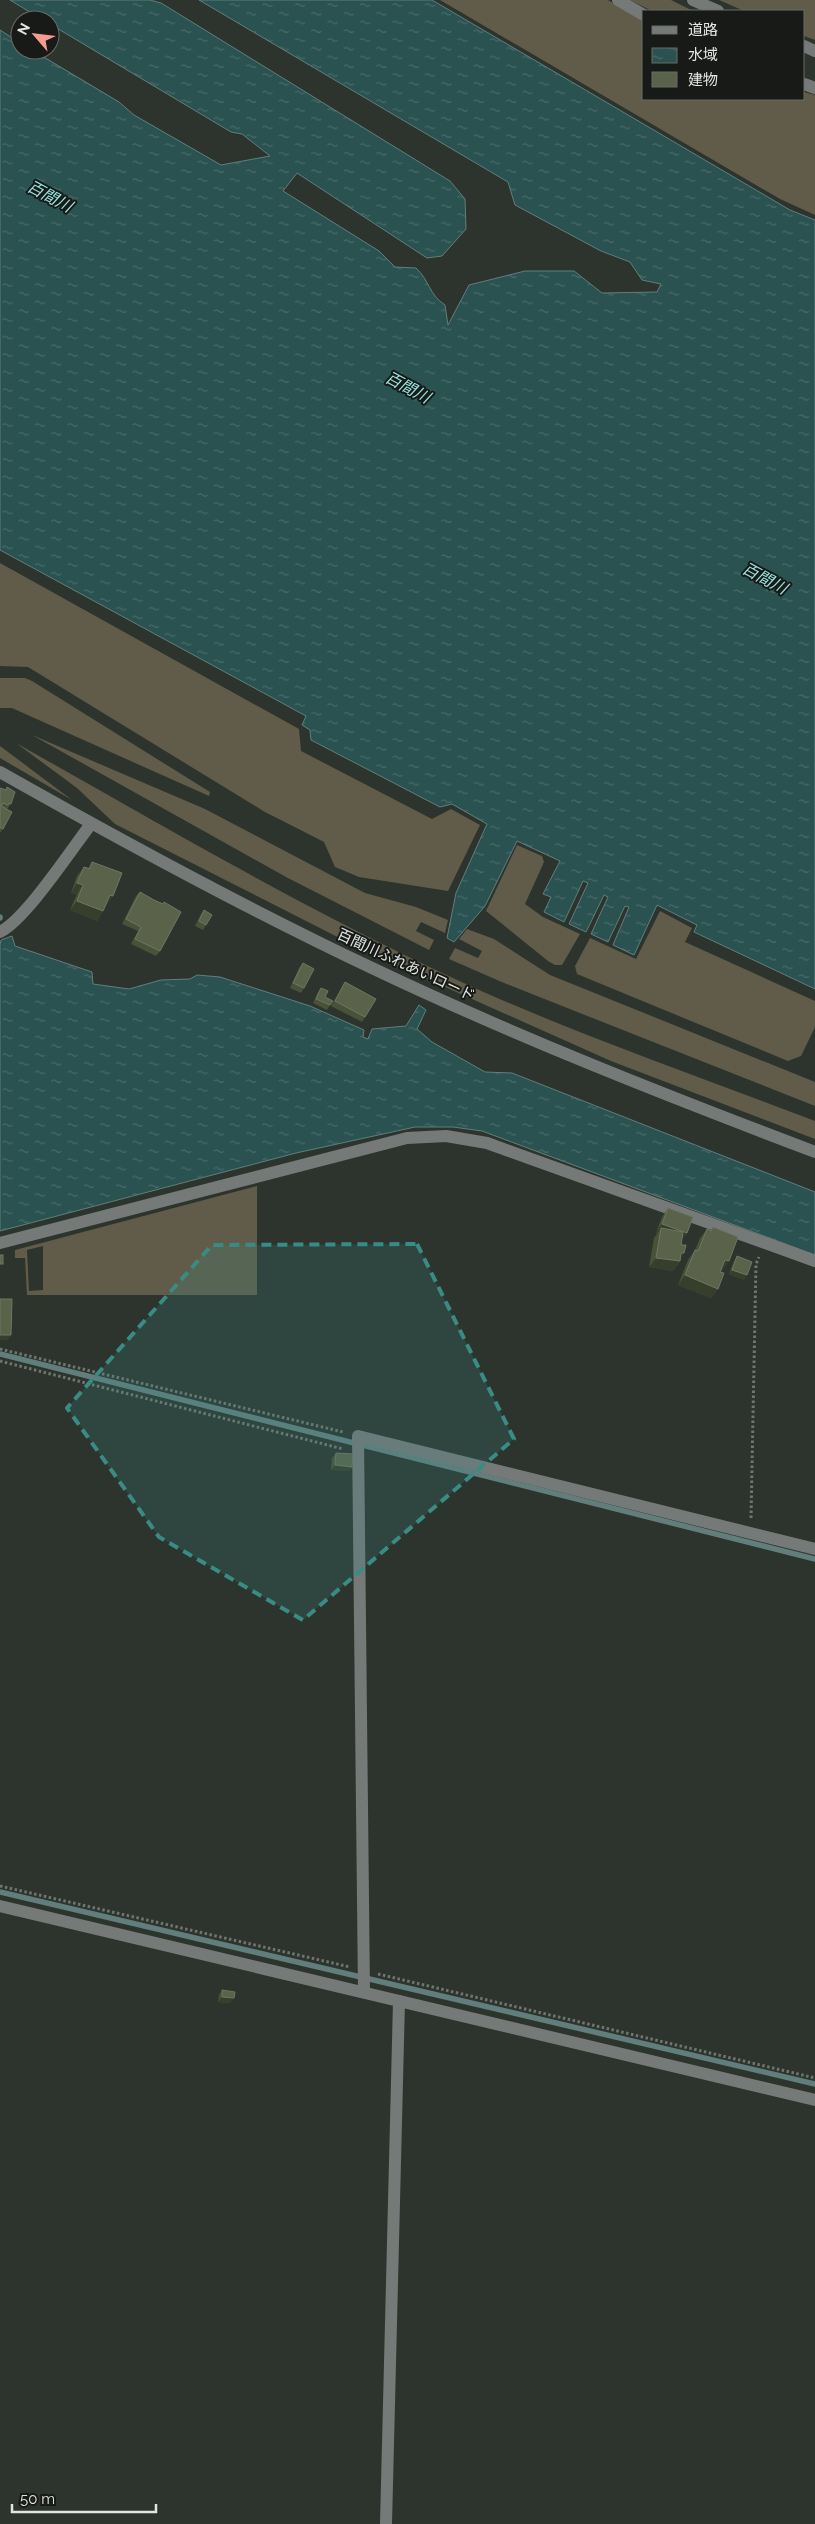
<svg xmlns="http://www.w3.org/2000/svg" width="815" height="2524" font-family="Raleway,'Noto Sans JP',sans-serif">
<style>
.grass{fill:#605c49;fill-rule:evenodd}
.water{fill:url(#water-ripples);stroke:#617e7c}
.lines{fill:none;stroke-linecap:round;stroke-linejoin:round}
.stream{stroke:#617e7c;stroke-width:5.5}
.path{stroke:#6f756f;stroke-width:3;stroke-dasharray:2.5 2.5;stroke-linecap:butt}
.minor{stroke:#757a78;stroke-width:12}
.wall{fill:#495238}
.shaded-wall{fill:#373f2c}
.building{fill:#5a624a;stroke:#6f7662}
.marked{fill:#398c85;fill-opacity:0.2;stroke:#398c85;stroke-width:4;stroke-dasharray:10 6;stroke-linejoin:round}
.labels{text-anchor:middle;stroke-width:4;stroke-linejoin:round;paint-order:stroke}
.street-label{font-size:15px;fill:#e1e5e1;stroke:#171a17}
.water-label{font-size:16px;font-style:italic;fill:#97e4e2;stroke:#171a17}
</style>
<defs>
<pattern id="water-ripples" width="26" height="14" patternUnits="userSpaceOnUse" patternTransform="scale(1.25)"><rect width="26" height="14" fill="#2a5251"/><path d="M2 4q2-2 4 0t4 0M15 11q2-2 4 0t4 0" fill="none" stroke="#496b6a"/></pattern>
</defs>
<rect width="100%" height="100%" fill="#2d342d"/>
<g class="grass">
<path d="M440,0H608L644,21V99H804V92L815,95V215L780,199Z"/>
<path d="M630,0H671L693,11H652Z"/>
<path d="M719,0H815V40L804,36V11H744Z"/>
<path d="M0,563L299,729L301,751L432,819L451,809L480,825L448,891L359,877L335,867L324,842L265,812L28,667L0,666Z"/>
<path d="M0,678H25L32,681L210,792L209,796L12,708H0Z"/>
<path d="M32,735L205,809L365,893L416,907L448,920L445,933L421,922L416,931L434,940L429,950L286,877Z"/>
<path d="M16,743C160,824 304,909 455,979C572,1033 695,1075 815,1121V1139L611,1061L369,953L115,824L77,788Z"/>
<path d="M0,746L72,800L0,758Z"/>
<path d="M517,845L542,856L544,862L525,904L543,917L580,934L562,965H555L548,961L486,911Z"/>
<path d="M660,911L692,928L685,942L815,1001V1027L801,1056L788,1061L577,974L575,966L590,938L636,959Z"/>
<path d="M467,929L494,939L550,975L815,1082V1106L504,983L449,959L455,948L478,958L482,951L459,939Z"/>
<path d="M257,1186V1295H27L25,1258H15V1250ZM43,1246V1290L29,1291L27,1250Z"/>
</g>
<g class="water">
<path d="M10,0H150L161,3L450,181L465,199L466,229L442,256L427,258L297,173L283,191L379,251L395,267L416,268C430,281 429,295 445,305L448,325L469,285L525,271H574L602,293L657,292L661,284L642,280L630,262L601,251L515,205L508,182L199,0H432L790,210L815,220V989L694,932L697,925L657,905L634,955L613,945L629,907L625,906L608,942L591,934L608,897L604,895L586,932L569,924L588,883L583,881L564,922L544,912L551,897L543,894L560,861L517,841L485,906L454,942L447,938L456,893L487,824L452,804L440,807L311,740L310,730L302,725L306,716L0,550V30L20,43V50H32L119,102L134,115L221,165L270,156L242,134L231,132L50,24V20H43Z"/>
<path d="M12,936L15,946L92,972L93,984L129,989L161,980L190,979L197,975L220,977L310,1006L364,1030L363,1037L368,1039L372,1029L406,1026L419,1005L426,1010L417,1029L432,1042L485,1072L512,1073L815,1192V1255L482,1131L453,1127H415L296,1153L0,1231V945L1,940Z"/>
</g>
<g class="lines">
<g class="stream">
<path d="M0,917V918"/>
<path d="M0,1354L815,1559"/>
<path d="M0,1892L815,2084"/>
</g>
<g class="path">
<path d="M0,1349L343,1432"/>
<path d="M0,1361L343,1449"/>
<path d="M751,1518L756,1264L759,1257"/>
<path d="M0,1886L350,1967"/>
<path d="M378,1974L815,2078"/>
</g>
<g class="minor">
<path d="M618,0L644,15"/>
<path d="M693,0L718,11"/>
<path d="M804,46L815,51"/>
<path d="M804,84L815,88"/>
<path d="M0,772C122,841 245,908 372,968C517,1037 665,1095 815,1152"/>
<path d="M0,932C26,919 71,850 91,824"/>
<path d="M0,1243L407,1138L446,1136L487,1143L815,1261"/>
<path d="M0,1906L815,2100"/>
<path d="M364,1992L358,1436L815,1549"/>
<path d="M386,2524L399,2001"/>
</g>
</g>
<g class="wall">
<path d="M0,788L11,804L7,809L3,829L0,833Z"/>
<path d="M92,862L113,896L106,905L103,911L97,921L70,910L77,894L71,893L77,876L84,867L88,868Z"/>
<path d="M140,892L160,951L156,956L131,944L138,931L122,924L136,896Z"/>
<path d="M204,910L206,925L203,930L195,926L201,914Z"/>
<path d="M303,963L304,988L301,993L290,988L299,968Z"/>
<path d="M345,982L365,1017L362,1022L331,1006Z"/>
<path d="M321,988L325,997L330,1005L327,1010L313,1003L318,992Z"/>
<path d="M668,1208L687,1233L682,1239L680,1261L673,1271L649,1267L654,1238L657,1234L656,1233L662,1217Z"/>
<path d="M713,1227L722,1271L721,1270L718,1289L711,1298L678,1285L688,1260L695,1250L700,1238L707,1229L711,1230Z"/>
<path d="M737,1256L744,1280L729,1274L734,1261Z"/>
<path d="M336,1453L352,1467L349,1471L331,1470L332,1458Z"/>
<path d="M222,1990L230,2003L218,2002L219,1995Z"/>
</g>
<g class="shaded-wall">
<path d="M77,883L83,885L77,894L71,893Z"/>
<path d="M110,895L113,896L106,905L103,904Z"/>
<path d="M77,901L103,911L97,921L70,910Z"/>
<path d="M662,1224L687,1233L680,1242L661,1228L657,1234L656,1233Z"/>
<path d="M681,1253H684L673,1271L649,1267L656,1258Z"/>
<path d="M725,1260L729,1261L722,1271L718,1269Z"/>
<path d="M732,1270L747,1275L744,1280L729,1274Z"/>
<path d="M685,1275L718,1289L711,1298L678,1285Z"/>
<path d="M0,1335H11L8,1340H0Z"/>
<path d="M335,1465L352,1467L349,1471L331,1470Z"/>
<path d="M222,1997L234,1998L230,2003L218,2002Z"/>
</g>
<g class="building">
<path d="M7,787L15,792L11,804L9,803L8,805L3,803L1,806L12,812L3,829L0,827V788L6,790Z"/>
<path d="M92,862L122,873L113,896L110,895L103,911L77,901L83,885L77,883L84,867L90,869Z"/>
<path d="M140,892L154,900L163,904L164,902L181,912L160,951L135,939L141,927L126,919Z"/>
<path d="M204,910L212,915L206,925L199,921Z"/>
<path d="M303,963L314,969L304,988L293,983Z"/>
<path d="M345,982L376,999L365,1017L335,1001Z"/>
<path d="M321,988L328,991L325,997L333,1001L330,1005L316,999Z"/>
<path d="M668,1208L693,1217L687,1233L662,1224Z"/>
<path d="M713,1227L738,1237L729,1261L725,1260L720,1272L724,1273L718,1289L685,1275L695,1250L698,1251L707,1229L711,1231Z"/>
<path d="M661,1228L683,1232L681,1245H686L684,1253H681L680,1261L656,1258Z"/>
<rect x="0" y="1255" width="3" height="9"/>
<path d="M737,1256L752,1262L747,1275L732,1270Z"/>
<path d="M0,1299H12L11,1335H0Z"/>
<path d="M336,1453L353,1454L352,1467L335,1465Z"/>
<path d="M222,1990L235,1992L234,1998L222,1997Z"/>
</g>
<path class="marked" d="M417,1244L514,1439L303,1620L159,1537L67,1408L212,1245Z"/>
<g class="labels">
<g class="street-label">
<text transform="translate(406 965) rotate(25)" y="5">百間川ふれあいロード</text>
</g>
<g class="water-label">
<text transform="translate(50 196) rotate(28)" y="6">百間川</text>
<text transform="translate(408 387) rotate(28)" y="6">百間川</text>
<text transform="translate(765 578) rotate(28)" y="6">百間川</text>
</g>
</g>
<rect x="642" y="10" width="162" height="90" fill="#171a17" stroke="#686b68"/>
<rect x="652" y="26" width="25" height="8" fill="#757a78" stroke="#686b68"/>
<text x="688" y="35" font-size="15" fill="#e1e5e1">道路</text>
<rect x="652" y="48" width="25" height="15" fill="url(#water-ripples)" stroke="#686b68"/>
<text x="688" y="60" font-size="15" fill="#e1e5e1">水域</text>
<rect x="652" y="72" width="25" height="15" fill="#5a624a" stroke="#686b68"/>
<text x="688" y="85" font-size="15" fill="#e1e5e1">建物</text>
<g transform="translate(35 35) rotate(298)"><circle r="24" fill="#171a17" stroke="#686b68"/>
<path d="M0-4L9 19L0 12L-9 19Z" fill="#f59c91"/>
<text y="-8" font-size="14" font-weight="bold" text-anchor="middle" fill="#e1e5e1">N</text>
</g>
<path d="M12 2504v8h144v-8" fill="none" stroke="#e1e5e1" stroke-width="2.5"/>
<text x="20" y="2504" font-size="15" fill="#e1e5e1" stroke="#171a17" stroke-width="4" paint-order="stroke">50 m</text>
</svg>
